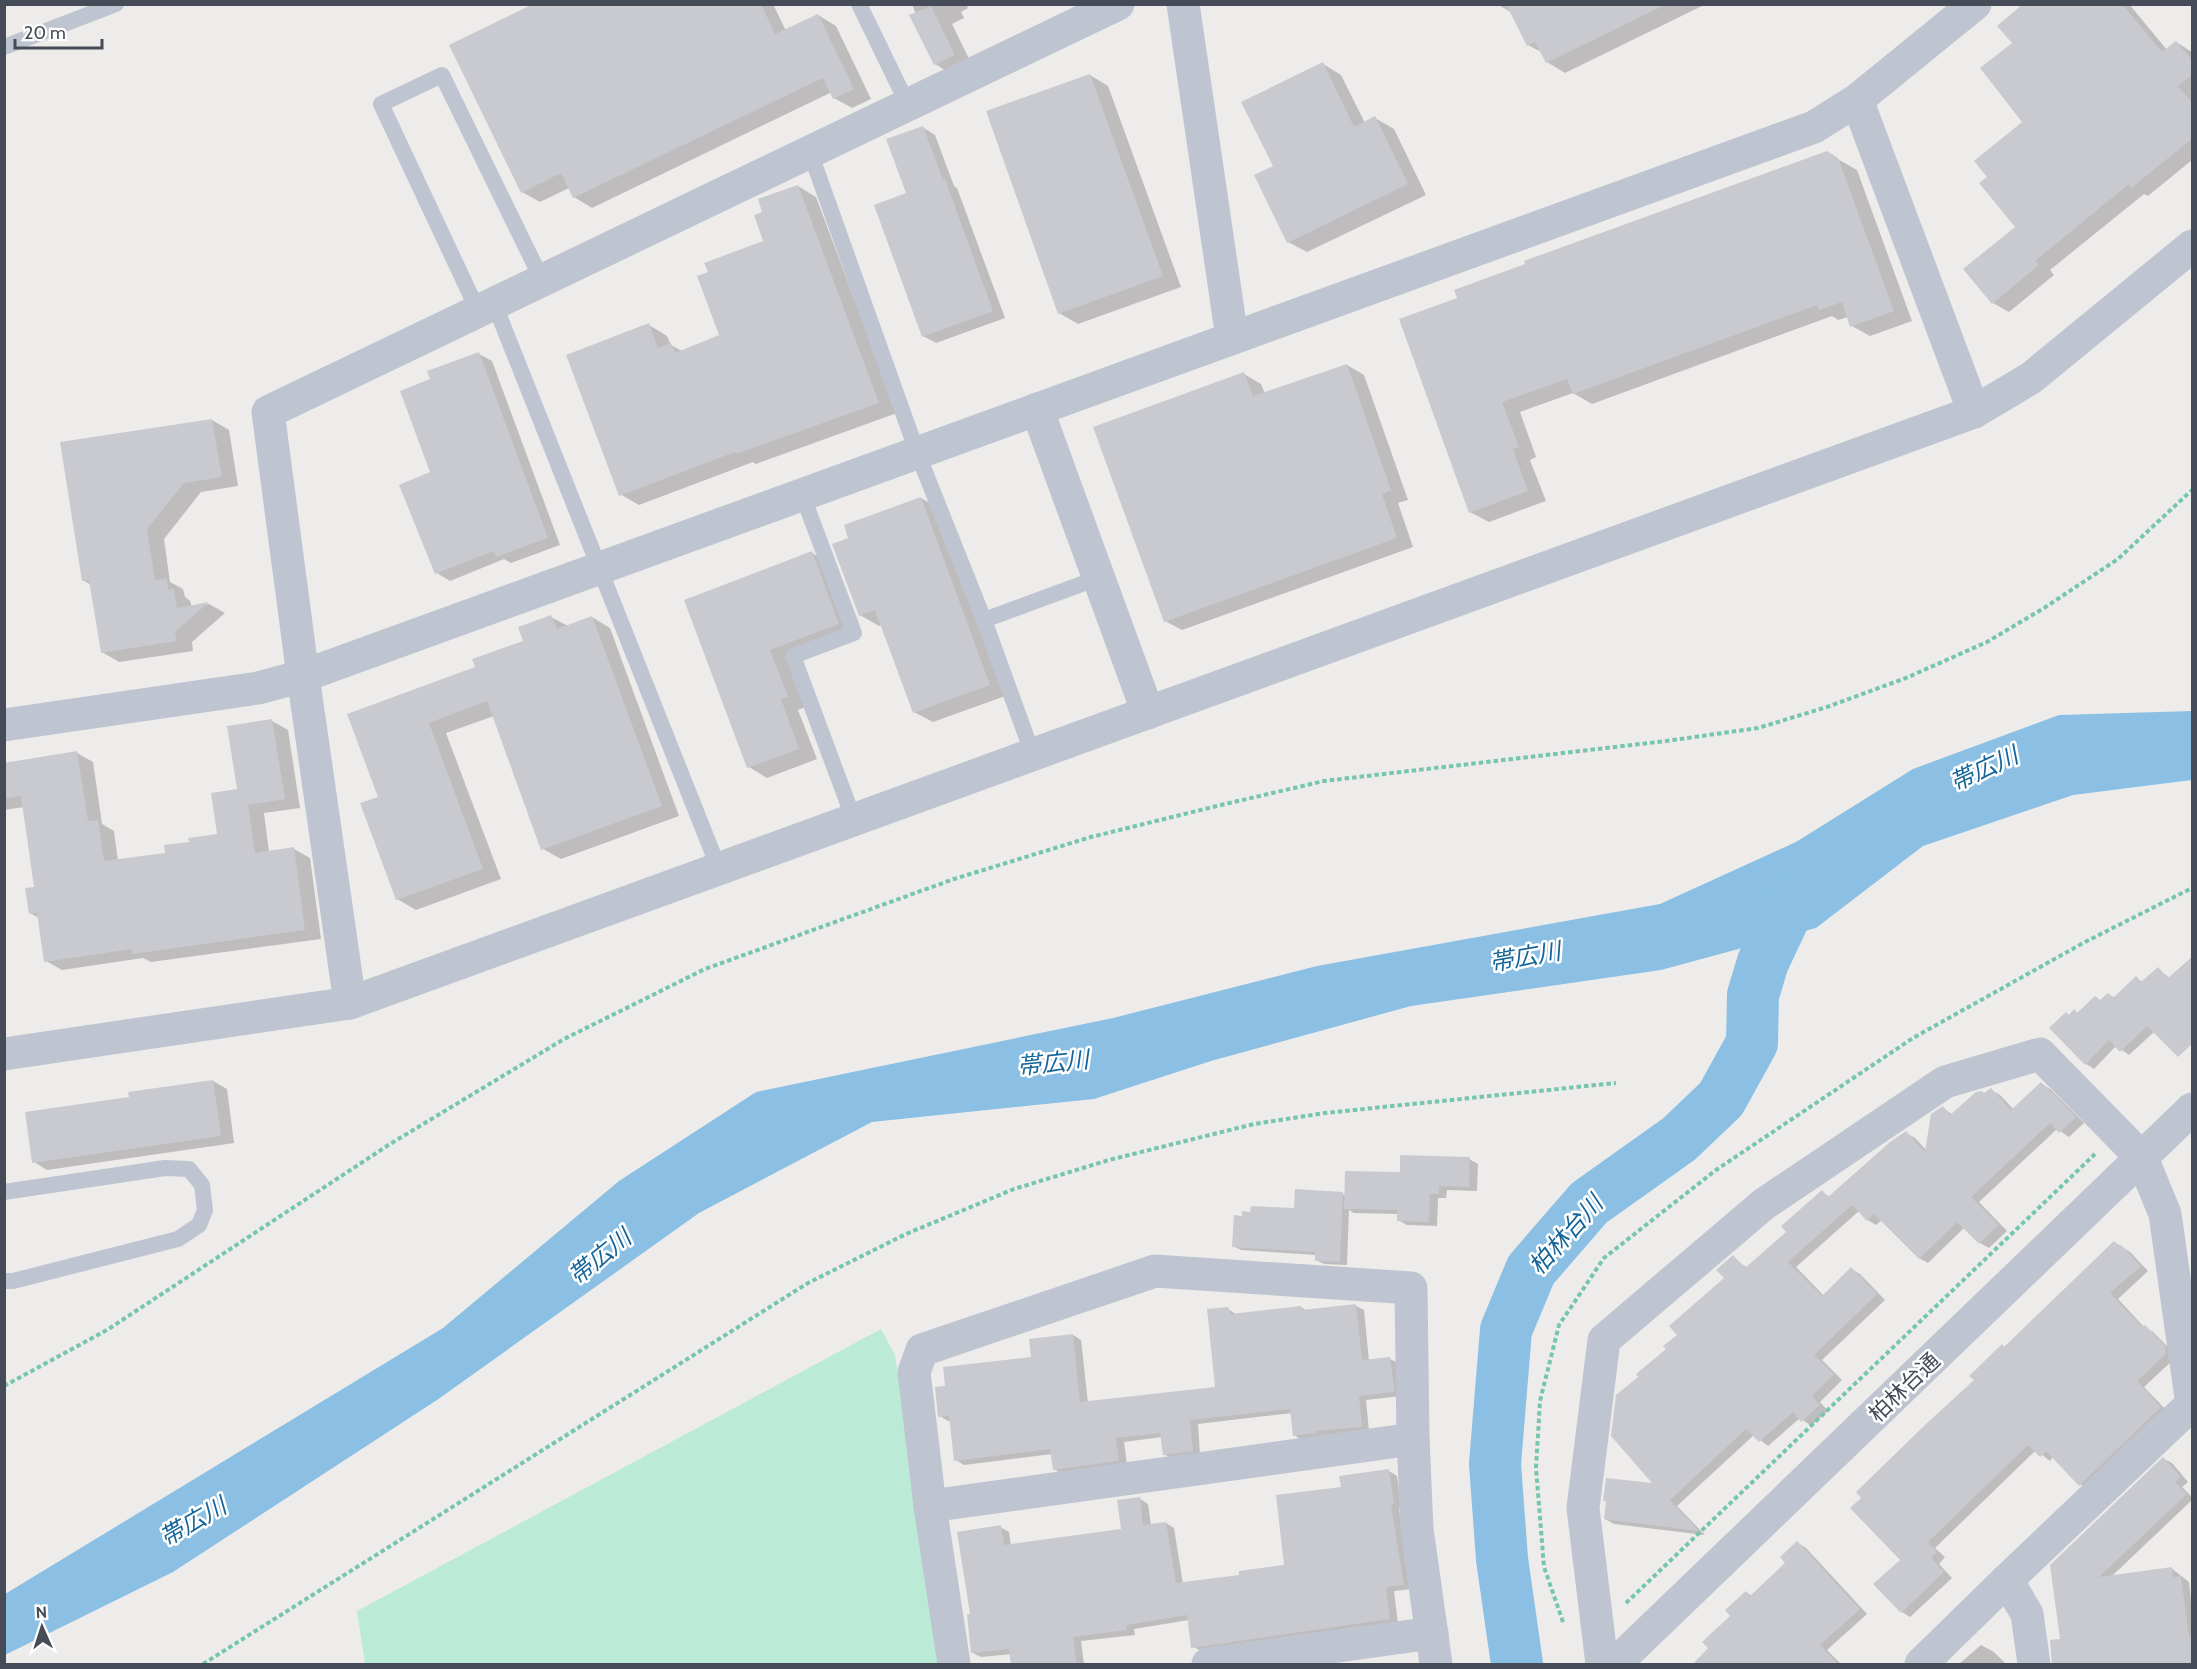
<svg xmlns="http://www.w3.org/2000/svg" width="2197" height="1669" font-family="Cabin,'Noto Sans JP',sans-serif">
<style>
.green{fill:#bbead6}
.water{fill:#8bc0e4}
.shadow{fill:#0003}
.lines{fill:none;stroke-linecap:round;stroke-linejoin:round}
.river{stroke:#8bc0e4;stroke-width:52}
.building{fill:#c9c9d0}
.path{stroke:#76c5ad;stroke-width:4;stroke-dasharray:4.5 3;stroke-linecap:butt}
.service{stroke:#bfc5d0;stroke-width:16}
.minor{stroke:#bfc5d0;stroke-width:33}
.tertiary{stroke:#bfc5d0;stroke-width:33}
.labels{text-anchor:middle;stroke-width:5;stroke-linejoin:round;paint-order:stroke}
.street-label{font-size:22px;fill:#454b57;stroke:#fff}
.water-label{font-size:24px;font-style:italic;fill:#166599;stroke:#fff}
</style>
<rect width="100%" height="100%" fill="#eeeceb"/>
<path class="green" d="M881,1329L895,1355L939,1664H365L357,1611Z"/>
<path class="water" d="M2192,711V780L2073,795L1923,846L1816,928L1661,970L1411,1006L1211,1061L1094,1099L872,1122L699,1213L437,1400L173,1572L5,1655V1594L443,1328L619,1181L756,1092L1113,1018L1317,966L1660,904L1796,842L1913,769L2059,715Z"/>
<g class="shadow">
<path d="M536,4H773L786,31L818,15L836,26L871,99L852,108L834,98L832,92L592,208L574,197L569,188L540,202L522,192Z"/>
<path d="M912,4H966L968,8L961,12L964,18L952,24L972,65L953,75L935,64Z"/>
<path d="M1497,4H1706L1565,73L1547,62L1543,53L1528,45L1512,13Z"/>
<path d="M2026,4H2129L2167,50L2176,42L2192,52V160L2148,196L2144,194L2050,270L2054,275L2009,312L1993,303L1965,270L2017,227L1989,177L2024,122L2014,43Z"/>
<path d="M1323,64L1341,75L1365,123L1375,118L1394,129L1426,195L1307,252L1288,242L1275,167Z"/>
<path d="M1090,75L1108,86L1181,287L1078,324L1059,313Z"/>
<path d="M922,127L935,135L954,186L957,188L1005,318L936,343L923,336L908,194Z"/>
<path d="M1827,153L1857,170L1912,321L1870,336L1852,326L1848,317L1838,320L1832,316L1592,404L1573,393L1520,412L1536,457L1530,460L1546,501L1489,522L1470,512L1459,299Z"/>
<path d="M798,186L816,197L897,413L756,464L753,462L639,505L620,494L649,325L667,336L671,345L682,351L721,336L710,273L765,242L764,213Z"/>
<path d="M479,354L492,361L560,545L511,563L504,559L450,581L437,573L401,486L432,473V380Z"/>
<path d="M1347,365L1364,375L1408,500L1398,503L1413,547L1182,630L1165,621L1244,374L1261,384L1265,394Z"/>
<path d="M212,420L229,430L238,486L201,492L164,539L170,582L183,589L185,597L190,601L192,607L209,604L225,613L192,642L193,651L119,662L102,652L91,585L83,580Z"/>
<path d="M921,498L940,509L1008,695L933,722L914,712L881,625L879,626L860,615L850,539Z"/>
<path d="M812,553L830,564L857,634L787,660L805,707L798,710L817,759L767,778L749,767L686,601Z"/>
<path d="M551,617L568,626L592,617L610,628L679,816L561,859L543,849L494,716L446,733L501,879L416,910L397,899L380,798L349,715L477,668L525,642Z"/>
<path d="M272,721L288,730L300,808L264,813L269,852L294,849L310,858L321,939L151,962L143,958L62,970L46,961L39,918L30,913L35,889L24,807L4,810V764L77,753L93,762L102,824L114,831L118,861L167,854L190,843L218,836Z"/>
<path d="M2158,969L2170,978L2154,1032L2129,1055L2116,1046L2094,1069L2086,1064L2069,1016L2075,1011L2079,1014L2101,1001L2108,994L2115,998L2136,978L2143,982Z"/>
<path d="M213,1081L227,1089L234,1143L47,1170L34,1162L131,1099Z"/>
<path d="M2042,1084L2050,1089L2084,1123L2069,1137L2057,1129L1979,1202L2007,1231L1989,1248L1980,1243L1965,1227L1928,1263L1919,1258L1882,1220L1876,1225L1868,1220L1859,1211L1796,1267L1824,1296L1851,1269L1860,1274L1885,1300L1822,1360L1842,1380L1820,1402L1828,1411L1811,1426L1800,1418L1768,1446L1754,1435L1677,1506L1705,1535L1614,1524L1605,1519L1607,1502L1604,1500L1656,1485L1640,1377L1668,1349L1726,1278L1733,1257L1747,1268L1788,1232L1822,1192L1830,1197L1906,1133L1915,1138L1927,1151L1943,1108L1953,1115L1991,1090L2000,1095L2014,1110Z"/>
<path d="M1469,1159L1478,1164L1477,1191L1447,1190L1446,1198H1438L1437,1226L1407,1225L1398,1220L1399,1214L1354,1213L1349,1210L1347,1265L1324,1264L1316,1260L1317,1255L1241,1250L1233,1246L1295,1210L1296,1191L1346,1195L1401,1173Z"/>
<path d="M2114,1242L2130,1252L2148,1271L2118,1299L2144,1327L2153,1332L2173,1352L2174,1359L2144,1387L2169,1413L2088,1489L2080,1484L2053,1457L2050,1461L2036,1450L1935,1548L1945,1557L1939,1564L1952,1578L1910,1617L1902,1612V1560L1976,1381L2005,1348Z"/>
<path d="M1356,1306L1364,1310L1369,1361L1390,1359L1398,1363L1401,1396L1366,1400L1369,1431L1302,1440L1294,1435L1292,1413L1198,1424L1200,1455L1172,1459L1164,1454L1162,1437L1124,1442L1127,1465L1062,1474L1054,1469L1052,1454L964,1465L956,1460L951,1421H948L940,1416L947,1387L1032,1358L1073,1335L1081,1340L1088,1403L1217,1388L1228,1309L1237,1315L1301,1307L1307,1311Z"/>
<path d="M2164,1459L2172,1463L2188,1482L2182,1487L2192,1497V1500L2112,1576L2171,1568L2189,1582L2192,1610V1664L2062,1641Z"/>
<path d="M1389,1471L1397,1476L1402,1509H1399L1412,1589L1394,1591L1398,1623L1201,1651L1192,1646L1189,1620L1134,1629L1135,1635L1081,1641L1084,1664H1013L1012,1654L981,1657L973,1653L972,1615L1000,1527L1009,1532L1011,1546L1122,1530L1140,1499L1148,1504L1151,1525L1166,1523L1174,1528L1183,1584L1241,1576L1286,1566L1342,1488Z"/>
<path d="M1798,1543L1806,1548L1867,1614L1827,1650L1841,1664H1694L1711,1648L1746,1592L1752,1596L1787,1563Z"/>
<path d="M1981,1645L1994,1652L2006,1664H1959Z"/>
</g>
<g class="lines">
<path class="river" d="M1517,1664L1502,1559L1495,1464L1506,1330L1531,1270L1589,1203L1679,1139L1721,1099L1752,1043L1753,995L1763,962L1788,909L1814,883"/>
</g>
<g class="building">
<path d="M533,4H761L775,34L818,14L854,89L833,99L823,78L573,198L561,173L521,193L449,45Z"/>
<path d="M1506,4H1667L1546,63L1535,42L1527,46Z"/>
<path d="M2023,4H2122L2162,52L2176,41L2193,61V74L2178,86L2193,104V138L2131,188L2129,184L2035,261L2039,265L1992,304L1963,269L2015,227L1979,183L1987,177L1974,161L2022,122L1980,68L2012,43L1997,26Z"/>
<path d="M931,6L955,55L934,65L909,15Z"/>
<path d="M1323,62L1354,127L1375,116L1408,184L1287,243L1254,175L1273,166L1241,102Z"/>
<path d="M1090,74L1163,276L1058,314L986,111Z"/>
<path d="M923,126L943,180L945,179L993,311L922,337L874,205L906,193L886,139Z"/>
<path d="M1827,151L1838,158L1894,311L1850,327L1842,302L1819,310L1817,305L1573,394L1567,379L1502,402L1519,447L1513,449L1528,491L1469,513L1399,319L1457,298L1454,290L1525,264L1524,261Z"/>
<path d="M798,185L879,403L736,454L735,452L619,496L566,355L649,323L658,348L671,343L675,353L719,335L697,276L708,272L704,263L763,241L754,215L762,212L758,199Z"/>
<path d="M479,352L548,538L496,557L494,551L435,574L399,485L430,472L400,391L430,379L427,371Z"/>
<path d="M1347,364L1391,490L1382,494L1397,538L1164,622L1093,427L1244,372L1253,396Z"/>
<path d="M212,419L222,477L184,483L147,529L155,580L167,578L168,590L174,589L177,608L209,602L175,632L177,641L101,653L89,580L82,581L60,442Z"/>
<path d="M921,497L990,685L913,713L875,610L859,616L832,544L848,538L844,525Z"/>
<path d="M812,551L839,624L770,650L788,697L781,699L799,749L747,768L684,600Z"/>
<path d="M551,615L557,629L592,616L662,806L541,850L487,701L429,723L483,869L396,900L360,803L378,797L347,714L475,667L472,659L523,641L518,627Z"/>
<path d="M272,719L285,799L248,805L255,853L294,847L305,930L133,954L132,949L44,962L37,913L29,914L25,888L34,887L21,796L4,799V763L77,751L88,821L98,820L104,861L165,853L164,845L189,842L188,838L217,834L211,793L237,789L227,726Z"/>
<path d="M2193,956V1043L2178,1057L2147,1026L2120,1052L2109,1040L2085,1065L2049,1028L2066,1012L2069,1015L2074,1009L2077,1013L2095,996L2100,1000L2108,993L2113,998L2136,976L2141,982L2158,967L2168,978Z"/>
<path d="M213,1080L221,1136L32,1163L25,1112L129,1097L128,1092Z"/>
<path d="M2041,1082L2076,1117L2059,1133L2050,1123L1971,1197L1999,1225L1979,1244L1957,1222L1919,1259L1874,1214L1867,1221L1852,1205L1788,1262L1822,1296L1851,1267L1877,1294L1814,1355L1834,1374L1812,1396L1820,1405L1801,1422L1793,1412L1759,1442L1746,1429L1670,1500L1699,1531L1604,1519L1606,1501H1603L1606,1478L1652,1483L1611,1436L1616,1395L1638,1377L1636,1374L1666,1349L1663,1346L1677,1335L1669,1326L1724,1278L1716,1270L1733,1255L1745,1268L1786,1232L1781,1226L1822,1190L1828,1197L1890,1142L1906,1131L1925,1152L1931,1114L1943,1106L1950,1115L1976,1092L1982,1091L1984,1093L1991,1088L2011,1110Z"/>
<path d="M1400,1155L1470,1157L1469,1187L1439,1186V1194H1430L1429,1222L1397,1221V1210L1344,1209L1345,1171L1400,1172Z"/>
<path d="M1295,1189L1343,1192L1340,1262L1315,1261V1252L1232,1247L1234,1215L1242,1216V1211L1250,1212L1251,1206L1294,1208Z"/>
<path d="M2114,1241L2119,1247L2121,1245L2141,1266L2110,1293L2142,1327L2145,1325L2165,1346L2166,1354L2137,1381L2161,1407L2079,1486L2046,1451L2040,1457L2028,1445L1928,1542L1937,1552L1931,1558L1944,1572L1901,1613L1873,1584L1900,1560L1850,1508L1861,1498L1856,1492L1926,1424L1974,1380L1969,1376L2002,1344L2004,1347Z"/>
<path d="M1356,1304L1362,1360L1390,1357L1394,1387V1392L1359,1396L1362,1427L1316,1431V1433L1293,1436L1290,1409L1190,1420L1193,1451L1163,1455L1160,1433L1116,1438L1119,1461L1053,1470L1050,1449L954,1461L949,1416L938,1417L935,1387L945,1386L943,1367L1031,1357L1029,1339L1073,1334L1080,1402L1215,1387L1207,1309L1228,1307L1231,1314L1301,1306L1302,1310Z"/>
<path d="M2163,1457L2181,1477L2175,1482L2187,1494L2099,1577L2172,1567L2173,1577L2181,1576L2189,1637H2193V1665H2052L2050,1640L2060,1639L2050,1565Z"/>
<path d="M1389,1469L1394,1504L1391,1505L1404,1585L1386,1587L1390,1619L1191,1648L1187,1615L1126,1625L1127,1630L1073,1637L1077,1665H1011L1009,1649L971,1653L967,1614H970L957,1532L1001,1525L1004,1545L1121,1529L1117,1500L1140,1497L1143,1525L1166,1522L1176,1583L1239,1575V1571L1284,1565L1276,1495L1341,1487L1339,1476Z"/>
<path d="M1797,1541L1860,1609L1820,1645L1839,1665H1692L1708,1648L1702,1642L1730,1616L1725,1610L1746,1591L1750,1596L1785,1563L1780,1557Z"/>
</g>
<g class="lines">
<g class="path">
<path d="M4,1386L107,1330L390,1144L564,1039L705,969L954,879L1091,837L1221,805L1324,781L1666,741L1758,728L1827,707L1906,678L1987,642L2044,608L2118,559L2192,490"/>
<path d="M1626,1603L2095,1154"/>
<path d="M1563,1622L1544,1567L1536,1468L1540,1401L1559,1325L1604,1258L1716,1170L1913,1038L2085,942L2192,888"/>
<path d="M203,1664L808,1283L906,1234L1014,1189L1109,1160L1254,1124L1325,1113L1616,1083"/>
</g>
<g class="service">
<path d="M859,4L908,105"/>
<path d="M4,47L116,4"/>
<path d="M810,152L917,452L984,620L1033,755"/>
<path d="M494,303L719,869"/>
<path d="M478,311L381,104L442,75L542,280"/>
<path d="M802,494L854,633L793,656L854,820"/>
<path d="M984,620L1098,578"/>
<path d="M4,1192L165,1168L189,1169L202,1185L205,1210L199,1225L178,1239L13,1281H4"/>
</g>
<g class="minor">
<path d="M1183,4L1232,338"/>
<path d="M1857,100L1974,412"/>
<path d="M1037,409L1148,713"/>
<path d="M4,725L258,688L303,676L1814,127L1857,100L1975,4"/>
<path d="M350,1003L303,676L268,412L1118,4"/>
<path d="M4,1054L350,1003L1974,412L2031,378L2192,246"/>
<path d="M930,1506L1413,1439"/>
<path d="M2007,1580L2027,1614L2034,1664"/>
<path d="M954,1664L930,1506L914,1372L922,1350L1155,1271L1411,1288L1413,1439L1417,1529L1436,1664"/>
<path d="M1208,1664L1432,1633"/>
<path d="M1602,1664L1583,1508L1604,1340L1764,1204L1945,1082L2040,1054L2142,1158L2165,1214L2192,1405"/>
<path d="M1921,1664L2007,1580L2192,1404"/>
</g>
<path class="tertiary" d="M1615,1664L2192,1109"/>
</g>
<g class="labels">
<g class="street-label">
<text transform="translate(1904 1387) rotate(-44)" y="8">柏林台通</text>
</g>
<g class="water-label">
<text transform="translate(1984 769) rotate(-25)" y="8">帯広川</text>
<text transform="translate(1525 957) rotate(-10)" y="8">帯広川</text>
<text transform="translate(1053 1063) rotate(-6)" y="8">帯広川</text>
<text transform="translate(1566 1235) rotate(-48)" y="8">柏林台川</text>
<text transform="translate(600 1257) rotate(-39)" y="8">帯広川</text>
<text transform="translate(193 1522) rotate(-30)" y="8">帯広川</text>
</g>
</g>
<rect width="2197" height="1669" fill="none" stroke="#454b57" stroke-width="12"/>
<g transform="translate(42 1627) rotate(357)" stroke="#ffffff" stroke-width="4.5" paint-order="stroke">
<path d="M0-4.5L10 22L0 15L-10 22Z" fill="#454b57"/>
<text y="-9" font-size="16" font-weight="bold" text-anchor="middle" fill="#454b57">N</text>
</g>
<path d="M15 39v9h87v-9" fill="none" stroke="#454b57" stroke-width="3"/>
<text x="24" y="39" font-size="18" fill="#454b57" stroke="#ffffff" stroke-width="4.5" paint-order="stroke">20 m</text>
</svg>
